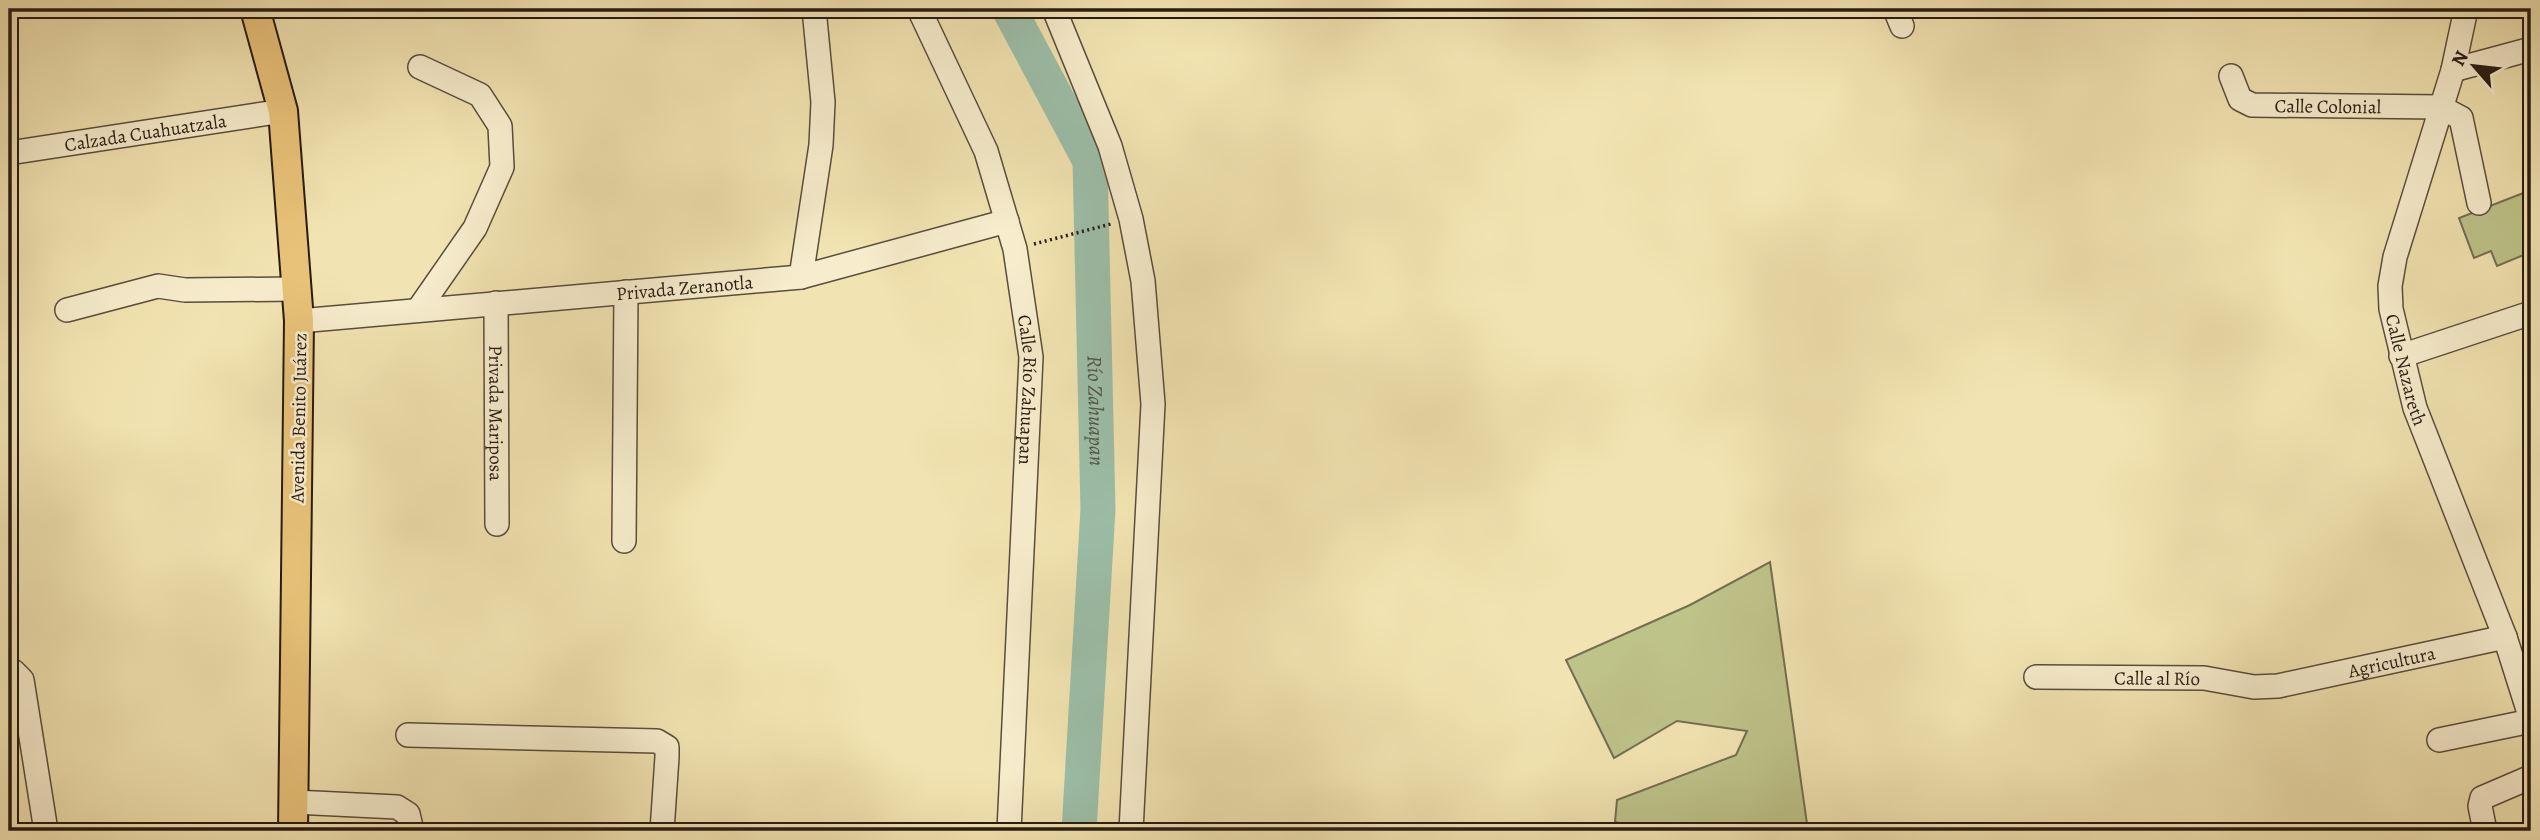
<svg xmlns="http://www.w3.org/2000/svg" width="2540" height="840" font-family="Alegreya,serif">
<style>
.green{fill:#bec38a;stroke:#736f4f;stroke-width:2}
.lines{fill:none;stroke-linecap:round;stroke-linejoin:round}
.river{stroke:#9cbfa9;stroke-width:35}
.minor-casing{stroke:#5a4d3c;stroke-width:26}
.major-casing{stroke:#281b14;stroke-width:32}
.path{stroke:#281b14;stroke-width:3.5;stroke-dasharray:2 3.5;stroke-linecap:butt}
.minor{stroke:#f7edcd;stroke-width:23}
.major{stroke:#e9c279;stroke-width:28}
.labels{text-anchor:middle;stroke-width:5;stroke-linejoin:round;paint-order:stroke}
.street-label{font-size:19px;fill:#281b14;stroke:#f7edcd}
.water-label{font-size:21px;font-style:italic;fill:#515448;stroke:#f7edcd}
</style>
<rect width="100%" height="100%" fill="#f2e4b2"/>
<filter id="stains"><feTurbulence type="fractalNoise" baseFrequency=".00286" numOctaves="4"/><feColorMatrix values="0 0 0 0 .2 0 0 0 0 .09 0 0 0 0 .02 0 0 0 .5 -.17"/></filter>
<radialGradient id="worn" r=".72"><stop offset=".6" stop-color="#630" stop-opacity="0"/><stop offset="1" stop-color="#630" stop-opacity=".3"/></radialGradient>
<g class="green">
<path d="M2531,190V252L2497,266L2491,251L2474,258L2459,218Z"/>
<path d="M1770,562L1808,831H1649L1615,822L1617,800L1736,755L1747,731L1677,721L1614,758L1566,660L1690,605Z"/>
</g>
<g class="lines">
<path class="river" id="s1" d="M1009,9L1090,161L1098,509L1079,831"/>
<g class="minor-casing">
<g id="minor">
<path id="s2" d="M919,9L986,151L1015,249L1031,357L1009,831"/>
<path d="M1054,9L1110,146L1131,219L1143,281L1153,404L1131,831"/>
<path d="M1895,9L1902,26"/>
<path id="s3" d="M2466,9L2453,70L2395,257L2390,286L2391,309L2415,408L2505,637L2531,719"/>
<path d="M2453,70L2531,49"/>
<path id="s4" d="M2231,76L2240,99L2252,105L2440,107L2461,118L2479,203"/>
<path id="s5" d="M9,153L283,111"/>
<path d="M801,277L821,145L823,102L814,9"/>
<path id="s6" d="M496,303L497,524"/>
<path d="M67,310L158,286L185,290L296,289"/>
<path d="M418,310L475,228L502,167L500,126L480,95L420,67"/>
<path id="s7" d="M299,321L801,277L1007,221"/>
<path d="M2401,356L2531,313"/>
<path d="M624,541L626,292"/>
<path d="M9,670L13,671L22,680L46,831"/>
<path id="s8" d="M2036,677L2204,678L2254,687L2278,686L2505,637"/>
<path d="M408,735L657,741L667,747V757L662,831"/>
<path d="M2439,740L2531,721"/>
<path d="M294,802L397,807L408,814L412,831"/>
<path d="M2485,831L2480,806L2482,798L2531,777"/>
</g>
</g>
<g class="major-casing">
<path id="major" d="M255,9L283,111L299,321L293,831"/>
</g>
<path class="path" d="M1034,244L1111,224"/>
<use href="#minor" class="minor"/>
<use href="#major" class="major"/>
</g>
<g class="labels">
<g class="street-label">
<text dy="7" stroke="none"><textPath href="#s4" startOffset="114">Calle Colonial</textPath></text>
<text dy="7" stroke="none"><textPath href="#s5" startOffset="138">Calzada Cuahuatzala</textPath></text>
<text dy="7" stroke="none"><textPath href="#s7" startOffset="387">Privada Zeranotla</textPath></text>
<text dy="7" stroke="none"><textPath href="#s3" startOffset="373">Calle Nazareth</textPath></text>
<text dy="7" stroke="none"><textPath href="#s2" startOffset="401">Calle Río Zahuapan</textPath></text>
<text dy="7" stroke="none"><textPath href="#s6" startOffset="110">Privada Mariposa</textPath></text>
<text transform="translate(298 418) rotate(-89)" y="7">Avenida Benito Juárez</text>
<text dy="7" stroke="none"><textPath href="#s8" startOffset="359">Agricultura</textPath></text>
<text dy="7" stroke="none"><textPath href="#s8" startOffset="121">Calle al Río</textPath></text>
</g>
<g class="water-label">
<text dy="7" stroke="none"><textPath href="#s1" startOffset="422">Río Zahuapan</textPath></text>
</g>
</g>
<rect width="2540" height="840" fill="none" stroke="#f2e4b2" stroke-width="35"/>
<rect x="10" y="10" width="2519" height="819" fill="none" stroke="#281b14" stroke-width="3.5"/>
<rect x="18" y="18" width="2505" height="805" fill="none" stroke="#281b14" stroke-width="2"/>
<g transform="translate(2474 66) rotate(298)" stroke="#f7edcd" stroke-width="5" paint-order="stroke">
<path d="M0-5L12 26L0 18L-12 26Z" fill="#281b14"/>
<text y="-10" font-size="19" font-weight="bold" text-anchor="middle" fill="#281b14">N</text>
</g>
<rect width="100%" height="100%" filter="url(#stains)"/>
<rect width="100%" height="100%" fill="url(#worn)"/>
</svg>
